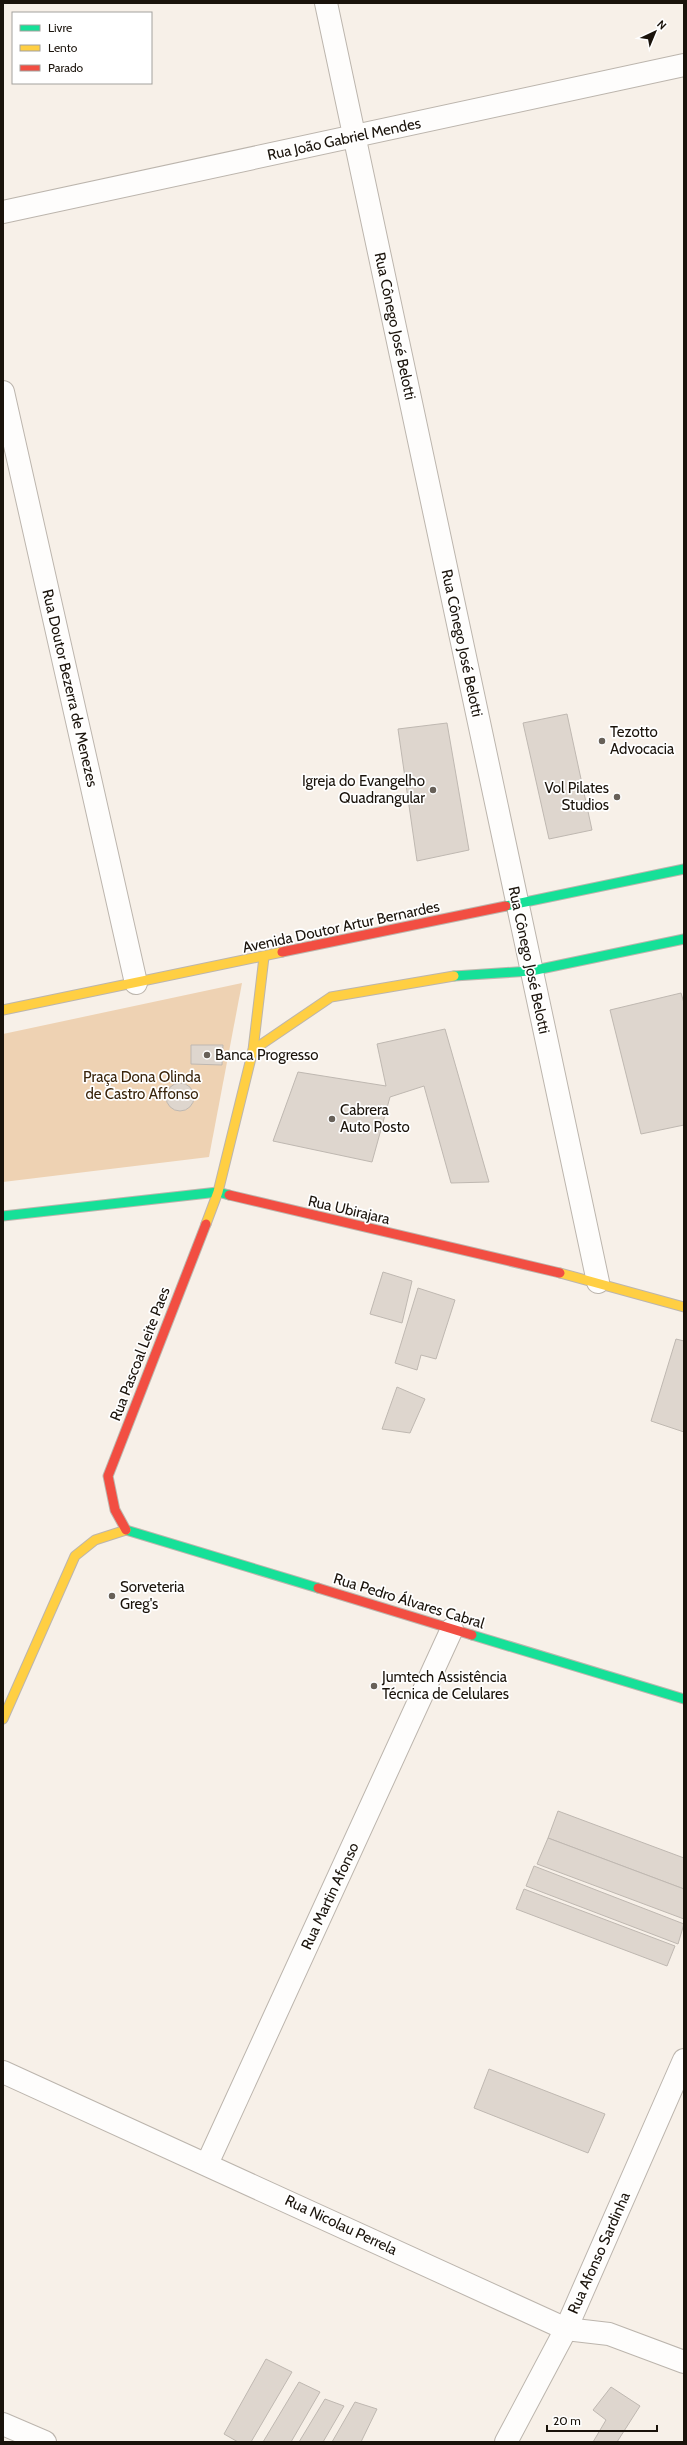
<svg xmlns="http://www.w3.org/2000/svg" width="687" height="2445" font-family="Cabin,sans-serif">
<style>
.green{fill:#eed2b3}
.building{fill:#ded6ce;stroke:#bfb8b1}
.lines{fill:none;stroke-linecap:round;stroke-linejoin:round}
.street-casing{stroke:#bcb5ad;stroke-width:24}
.fast-casing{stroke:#bcb5ad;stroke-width:11}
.slow-casing{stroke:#bcb5ad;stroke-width:11}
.jam-casing{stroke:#bcb5ad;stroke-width:11}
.street{stroke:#fefdfc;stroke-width:22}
.fast{stroke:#16e098;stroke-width:9}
.slow{stroke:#ffcf43;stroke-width:9}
.jam{stroke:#f24e42;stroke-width:9}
.poi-dot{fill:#676058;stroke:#fff;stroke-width:1.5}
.labels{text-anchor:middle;stroke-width:3.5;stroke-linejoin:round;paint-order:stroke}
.street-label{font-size:15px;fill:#1a130b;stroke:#fff}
.poi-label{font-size:15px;fill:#1a130b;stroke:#fff;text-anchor:start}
.park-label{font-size:15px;fill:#3a250c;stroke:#fff}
</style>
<rect width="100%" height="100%" fill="#f7f0e8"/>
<path class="green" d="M242,983L209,1157L3,1182V1034Z"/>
<g class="building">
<path d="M567,714L592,830L549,839L523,723Z"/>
<path d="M447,723L469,850L417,861L398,729Z"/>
<path d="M681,993L684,1003V1125L641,1134L610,1010Z"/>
<path d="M445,1029L489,1182L451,1183L424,1086L390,1097L372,1162L273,1141L298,1072L386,1086L377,1044Z"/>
<path d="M191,1045H223L222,1065L191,1064Z"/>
<circle cx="180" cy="1097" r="14"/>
<path d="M383,1272L412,1281L402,1323L370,1314Z"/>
<path d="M418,1288L455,1300L436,1359L421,1355L417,1370L395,1363Z"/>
<path d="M676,1339L684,1341V1432L651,1421Z"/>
<path d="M397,1387L425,1399L410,1433L382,1429Z"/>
<path d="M558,1811L684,1858V1889L548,1838Z"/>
<path d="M548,1838L684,1889V1919L537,1864Z"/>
<path d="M534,1866L684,1924L678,1944L526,1886Z"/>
<path d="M524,1889L675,1946L667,1966L516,1909Z"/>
<path d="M489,2069L605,2114L588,2153L474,2108Z"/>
<path d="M266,2359L292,2372L251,2442H238L224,2434Z"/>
<path d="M299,2382L320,2392L291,2442H263Z"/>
<path d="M611,2387L640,2406L617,2442H593L606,2420L593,2410Z"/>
<path d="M325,2399L344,2406L323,2442H299Z"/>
<path d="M355,2402L377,2409L361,2442H332Z"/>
</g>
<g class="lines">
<g class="street-casing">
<g id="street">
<path d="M326,3L598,1282"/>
<path d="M3,212L684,65"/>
<path d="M3,392L136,983"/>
<path d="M3,2072L566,2329L609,2334L684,2362"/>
<path d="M207,2164L452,1629"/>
<path d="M3,2424L45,2442"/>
<path d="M506,2442L566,2329L684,2060"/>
</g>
</g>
<g class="fast-casing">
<g id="fast">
<path d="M506,906L684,869"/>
<path d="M454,976L531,971L684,939"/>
<path d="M3,1216L218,1192L229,1195"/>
<path d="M126,1530L318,1588"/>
<path d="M472,1635L684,1699"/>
</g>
</g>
<g class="slow-casing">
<g id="slow">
<path d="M3,1010L282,952"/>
<path d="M253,1050L331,997L454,976"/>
<path d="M206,1224L218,1192L253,1050L264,957"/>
<path d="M560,1273L684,1307"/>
<path d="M3,1719L75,1556L95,1540L126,1530"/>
</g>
</g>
<g class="jam-casing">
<g id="jam">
<path d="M282,952L506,906"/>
<path d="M229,1195L560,1273"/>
<path d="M126,1530L115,1510L108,1476L206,1224"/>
<path d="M318,1588L472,1635"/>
</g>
</g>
<use href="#street" class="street"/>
<use href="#fast" class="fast"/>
<use href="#slow" class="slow"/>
<use href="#jam" class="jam"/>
</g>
<g class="poi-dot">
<circle cx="602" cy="741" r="4"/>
<circle cx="433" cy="790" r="4"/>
<circle cx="617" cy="797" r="4"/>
<circle cx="207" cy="1055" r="4"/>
<circle cx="332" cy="1119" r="4"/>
<circle cx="112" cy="1596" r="4"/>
<circle cx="374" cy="1686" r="4"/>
</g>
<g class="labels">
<g class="street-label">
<text transform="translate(344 139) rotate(-12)" y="5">Rua João Gabriel Mendes</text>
<text transform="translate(395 326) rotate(78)" y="5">Rua Cônego José Belotti</text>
<text transform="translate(462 643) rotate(78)" y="5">Rua Cônego José Belotti</text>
<text transform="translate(70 688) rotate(77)" y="5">Rua Doutor Bezerra de Menezes</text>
<text transform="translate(341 927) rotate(-12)" y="5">Avenida Doutor Artur Bernardes</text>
<text transform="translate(529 960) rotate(78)" y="5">Rua Cônego José Belotti</text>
<text transform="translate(349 1210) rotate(13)" y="5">Rua Ubirajara</text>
<text transform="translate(140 1354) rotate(-69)" y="5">Rua Pascoal Leite Paes</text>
<text transform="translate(409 1601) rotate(17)" y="5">Rua Pedro Álvares Cabral</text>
<text transform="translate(330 1896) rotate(-65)" y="5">Rua Martin Afonso</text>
<text transform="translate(341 2225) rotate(25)" y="5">Rua Nicolau Perrela</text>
<text transform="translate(599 2253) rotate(-66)" y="5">Rua Afonso Sardinha</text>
</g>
<g class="poi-label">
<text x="610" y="737">Tezotto<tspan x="610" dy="17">Advocacia</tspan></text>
<text x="425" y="786" text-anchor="end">Igreja do Evangelho<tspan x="425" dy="17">Quadrangular</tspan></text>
<text x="609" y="793" text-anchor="end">Vol Pilates<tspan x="609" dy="17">Studios</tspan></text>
<text x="215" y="1060">Banca Progresso</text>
<text x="340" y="1115">Cabrera<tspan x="340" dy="17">Auto Posto</tspan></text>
<text x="120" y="1592">Sorveteria<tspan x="120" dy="17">Greg's</tspan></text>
<text x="382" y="1682">Jumtech Assistência<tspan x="382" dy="17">Técnica de Celulares</tspan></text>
</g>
<g class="park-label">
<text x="142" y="1082">Praça Dona Olinda<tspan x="142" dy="17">de Castro Affonso</tspan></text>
</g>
</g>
<rect width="687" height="2445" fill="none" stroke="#1a130b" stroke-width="8"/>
<rect x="12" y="12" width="140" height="72" fill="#ffffff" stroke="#a3a19d"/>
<rect x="20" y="25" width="20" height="6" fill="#16e098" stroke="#a3a19d"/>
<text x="48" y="32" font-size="12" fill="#1a130b">Livre</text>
<rect x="20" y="45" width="20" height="6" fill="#ffcf43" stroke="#a3a19d"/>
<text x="48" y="52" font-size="12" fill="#1a130b">Lento</text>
<rect x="20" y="65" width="20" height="6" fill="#f24e42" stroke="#a3a19d"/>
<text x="48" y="72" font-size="12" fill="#1a130b">Parado</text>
<g transform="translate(655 32) rotate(44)" stroke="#ffffff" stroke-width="3" paint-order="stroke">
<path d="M0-3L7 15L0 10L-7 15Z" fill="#1a130b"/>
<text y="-6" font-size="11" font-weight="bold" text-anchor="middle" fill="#1a130b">N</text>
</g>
<path d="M547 2425v6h110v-6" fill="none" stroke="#1a130b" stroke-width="2"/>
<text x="553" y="2425" font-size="12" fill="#1a130b" stroke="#ffffff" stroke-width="3" paint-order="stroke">20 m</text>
</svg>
